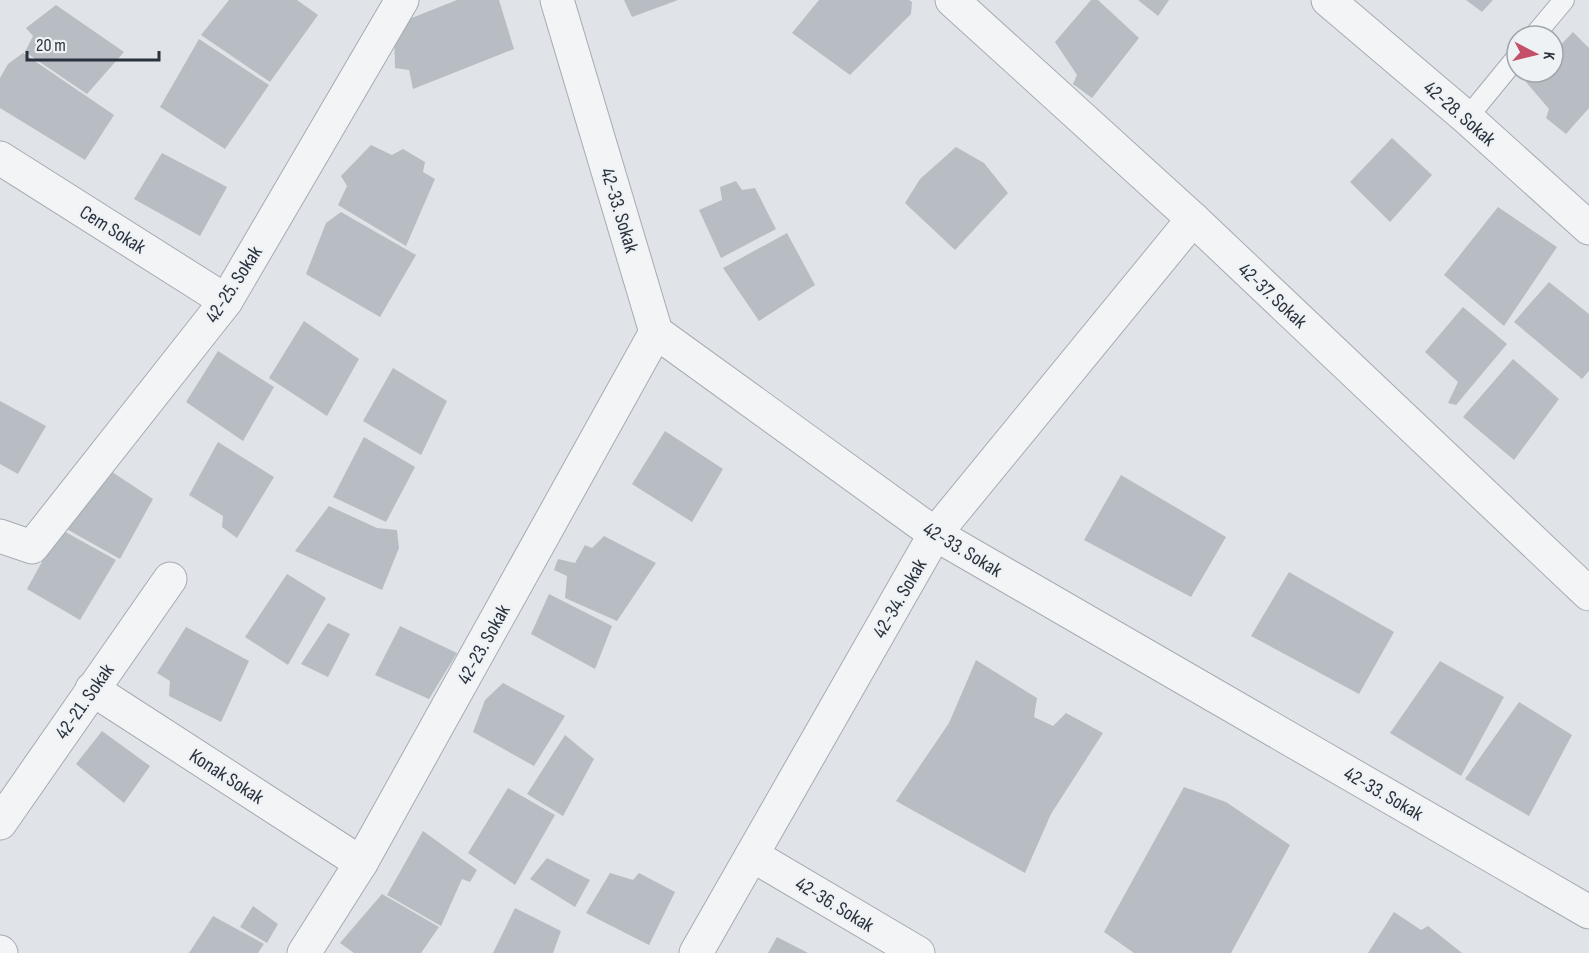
<svg xmlns="http://www.w3.org/2000/svg" width="1589" height="953" font-family="'Sofia Sans Condensed',sans-serif">
<style>
.building{fill:#b8bdc4}
.lines{fill:none;stroke-linecap:round;stroke-linejoin:round}
.service-casing{stroke:#a6abb2;stroke-width:22}
.minor-casing{stroke:#a6abb2;stroke-width:35}
.service{stroke:#f2f4f6;stroke-width:20}
.minor{stroke:#f2f4f6;stroke-width:33}
.labels{text-anchor:middle;stroke-width:4.5;stroke-linejoin:round;paint-order:stroke}
.street-label{font-size:20px;fill:#2a323e;stroke:#eff2f5}
</style>
<rect width="100%" height="100%" fill="#e0e4e8"/>
<g class="building">
<path d="M229,0H297L318,15L270,82L201,35Z"/>
<path d="M457,0H499L514,49L413,89L409,70L395,68L394,25Z"/>
<path d="M624,0H678L632,17Z"/>
<path d="M819,0H909L912,2L911,14L850,75L792,33Z"/>
<path d="M1091,0H1098L1139,38L1092,98L1073,84L1077,75L1055,42Z"/>
<path d="M1138,0H1169L1158,16Z"/>
<path d="M1466,0H1493L1482,12Z"/>
<path d="M56,5L124,52L87,94L25,52L33,36L26,28Z"/>
<path d="M1573,32L1589,48V108L1566,134L1546,118L1549,109L1526,82L1536,72H1553V53Z"/>
<path d="M199,39L269,85L225,149L160,107Z"/>
<path d="M23,53L114,115L85,160L0,108V78L8,64Z"/>
<path d="M1392,138L1432,175L1390,222L1350,182Z"/>
<path d="M371,145L392,155L403,149L425,162L423,172L435,179L406,246L338,205L347,186L341,176Z"/>
<path d="M956,147L984,163L1008,193L955,250L905,203L920,179Z"/>
<path d="M162,153L227,187L200,236L134,199Z"/>
<path d="M736,181L742,190L755,188L776,229L721,258L699,210L722,200L720,187Z"/>
<path d="M1498,207L1557,247L1504,326L1444,275Z"/>
<path d="M341,212L416,255L380,317L306,274L326,223Z"/>
<path d="M787,233L815,285L759,321L723,268Z"/>
<path d="M1549,282L1589,314V371L1582,379L1514,322Z"/>
<path d="M1463,307L1507,344L1456,405L1448,403L1458,382L1425,352Z"/>
<path d="M304,321L359,359L327,416L269,378Z"/>
<path d="M218,351L274,387L243,441L186,402Z"/>
<path d="M1513,359L1559,399L1514,460L1463,417Z"/>
<path d="M393,368L447,401L421,455L363,421Z"/>
<path d="M0,401L46,426L18,474L0,464Z"/>
<path d="M665,431L723,469L692,522L632,484Z"/>
<path d="M364,437L415,467L386,522L333,497Z"/>
<path d="M218,442L274,477L237,538L222,527L223,516L189,495Z"/>
<path d="M106,468L153,499L120,559L63,527Z"/>
<path d="M1121,475L1226,537L1191,597L1084,540Z"/>
<path d="M329,506L377,528L397,530L399,548L382,590L295,551Z"/>
<path d="M60,529L116,560L80,620L27,589Z"/>
<path d="M604,536L656,563L617,621L565,598L567,576L554,570L558,559L575,563L585,545L592,548Z"/>
<path d="M1289,572L1394,632L1359,694L1251,636Z"/>
<path d="M287,574L326,598L288,665L245,637Z"/>
<path d="M549,594L612,626L595,669L531,634Z"/>
<path d="M328,623L350,634L328,677L301,664Z"/>
<path d="M400,626L457,653L429,699L375,675Z"/>
<path d="M186,627L249,661L221,722L169,696L170,681L157,673Z"/>
<path d="M976,660L1037,698L1034,717L1053,726L1066,713L1103,733L1051,814L1025,873L896,801L949,723Z"/>
<path d="M1440,661L1504,697L1461,776L1390,733Z"/>
<path d="M503,683L565,716L534,766L473,732L485,700Z"/>
<path d="M1519,702L1572,735L1529,816L1465,779Z"/>
<path d="M102,731L150,766L124,803L76,764Z"/>
<path d="M565,735L594,759L563,816L527,794Z"/>
<path d="M1184,787L1226,802L1290,845L1231,953H1134L1104,932Z"/>
<path d="M508,788L555,815L515,885L468,853Z"/>
<path d="M423,831L477,870L470,882L462,879L441,926L387,895Z"/>
<path d="M547,858L590,880L575,907L530,879Z"/>
<path d="M610,873L633,880L639,873L675,892L649,945L586,913Z"/>
<path d="M382,894L439,927L421,953H354L340,943Z"/>
<path d="M253,906L278,924L267,943L240,927Z"/>
<path d="M515,908L561,931L553,953H493Z"/>
<path d="M1394,912L1421,930L1428,926L1462,953H1368Z"/>
<path d="M213,916L264,944L258,953H189Z"/>
<path d="M777,937L808,953H768Z"/>
</g>
<g class="lines">
<g class="service-casing">
<g id="service">
<path d="M1534,36L1564,0"/>
<path d="M1467,118L1517,57"/>
</g>
</g>
<g class="minor-casing">
<g id="minor">
<path d="M557,0L656,332L935,534L1589,912"/>
<path d="M952,0L1193,219L1589,594"/>
<path d="M1328,0L1467,118L1589,228"/>
<path d="M0,158L226,301"/>
<path d="M0,536L32,547L226,301L402,0"/>
<path d="M92,689L361,863"/>
<path d="M0,823L170,579"/>
<path d="M752,855L918,953"/>
<path d="M0,952L1,953"/>
<path d="M304,953L361,863L656,332"/>
<path d="M696,953L935,534L1193,219"/>
</g>
</g>
<use href="#service" class="service"/>
<use href="#minor" class="minor"/>
</g>
<g class="labels">
<g class="street-label">
<text transform="translate(1460 113) rotate(41)" y="7">42-28. Sokak</text>
<text transform="translate(620 210) rotate(73)" y="7">42-33. Sokak</text>
<text transform="translate(113 229) rotate(32)" y="7">Cem Sokak</text>
<text transform="translate(233 284) rotate(-57)" y="7">42-25. Sokak</text>
<text transform="translate(1273 295) rotate(43)" y="7">42-37. Sokak</text>
<text transform="translate(963 549) rotate(31)" y="7">42-33. Sokak</text>
<text transform="translate(899 598) rotate(-60)" y="7">42-34. Sokak</text>
<text transform="translate(483 644) rotate(-61)" y="7">42-23. Sokak</text>
<text transform="translate(84 701) rotate(-55)" y="7">42-21. Sokak</text>
<text transform="translate(227 776) rotate(33)" y="7">Konak Sokak</text>
<text transform="translate(1384 793) rotate(30)" y="7">42-33. Sokak</text>
<text transform="translate(835 904) rotate(31)" y="7">42-36. Sokak</text>
</g>
</g>
<g transform="translate(1535 54) rotate(97)"><circle r="28" fill="#eff2f5" stroke="#a0a5ac" stroke-width="1.5"/>
<path d="M0-4.5L10 22L0 15L-10 22Z" fill="#c34f68"/>
<text y="-9" font-size="16" font-weight="bold" text-anchor="middle" fill="#2a323e">K</text>
</g>
<path d="M27 51v9h132v-9" fill="none" stroke="#2a323e" stroke-width="3"/>
<text x="36" y="51" font-size="18" fill="#2a323e" stroke="#eff2f5" stroke-width="4.5" paint-order="stroke">20 m</text>
</svg>
